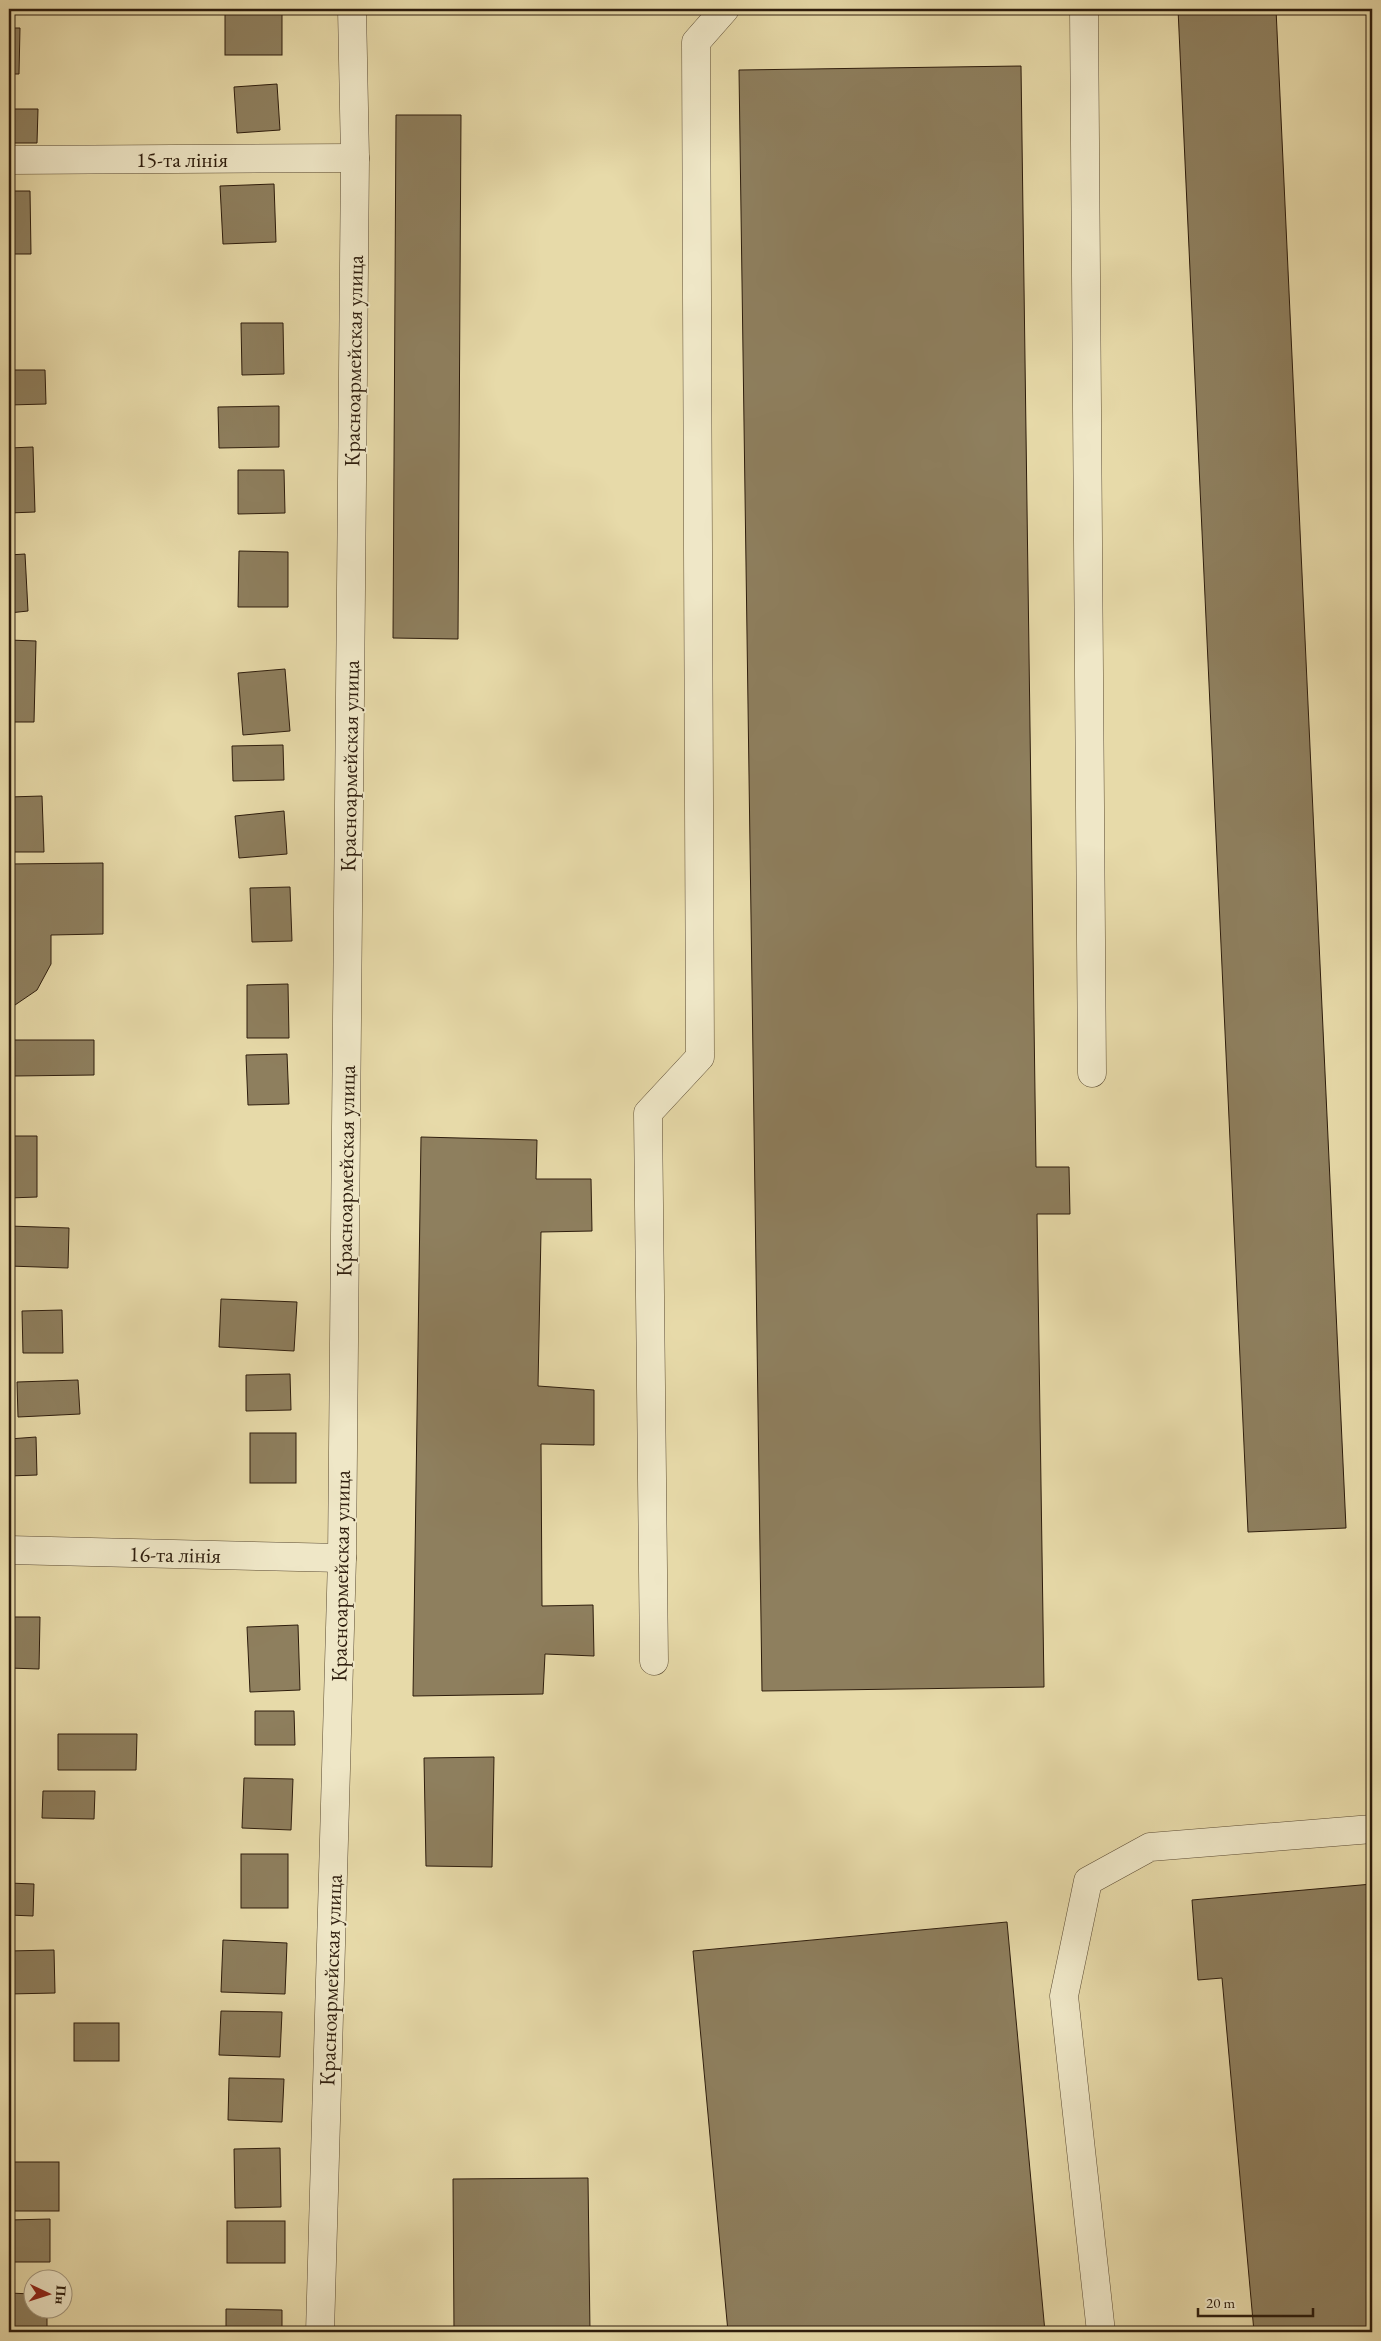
<svg xmlns="http://www.w3.org/2000/svg" width="1381" height="2341" font-family="'EB Garamond',serif">
<style>
.building{fill:#8e7f5e;stroke:#2e1d0d}
.lines{fill:none;stroke-linecap:round;stroke-linejoin:round}
.minor-casing{stroke:#5c4c34;stroke-width:29}
.minor{stroke:#efe7c7;stroke-width:28}
.labels{text-anchor:middle;stroke-width:4;stroke-linejoin:round;paint-order:stroke}
.street-label{font-size:22px;fill:#2e1d0d;stroke:#efe7c7}
</style>
<rect width="100%" height="100%" fill="#e7daa9"/>
<filter id="stains"><feTurbulence type="fractalNoise" baseFrequency=".004" numOctaves="4"/><feColorMatrix values="0 0 0 0 .2 0 0 0 0 .09 0 0 0 0 .02 0 0 0 .5 -.17"/></filter>
<radialGradient id="worn" r=".72"><stop offset=".6" stop-color="#630" stop-opacity="0"/><stop offset="1" stop-color="#630" stop-opacity=".3"/></radialGradient>
<g class="building">
<rect x="225" y="9" width="57" height="46"/>
<path d="M1178,9H1276L1346,1528L1248,1532Z"/>
<path d="M9,28H20L19,74H9Z"/>
<path d="M1021,66L1036,1167H1069L1070,1214H1037L1044,1687L762,1691L739,70Z"/>
<path d="M277,84L280,130L237,133L234,87Z"/>
<path d="M9,109H38L37,143H9Z"/>
<path d="M396,115H461L458,639L393,638Z"/>
<path d="M274,184L276,242L223,244L220,186Z"/>
<path d="M9,191H30L31,254H9Z"/>
<path d="M241,323H283L284,374L242,375Z"/>
<path d="M9,370H45L46,404L9,405Z"/>
<path d="M279,406V447L219,448L218,407Z"/>
<path d="M33,447L35,512L9,513V448Z"/>
<path d="M238,470H284L285,513L238,514Z"/>
<path d="M239,551L288,552V607H238Z"/>
<path d="M25,554L28,611L9,613V555Z"/>
<path d="M9,640L36,641L34,722H9Z"/>
<path d="M285,669L290,731L243,735L238,673Z"/>
<path d="M283,745L284,780L233,781L232,746Z"/>
<path d="M42,796L44,852H9V797Z"/>
<path d="M284,811L287,854L239,858L235,816Z"/>
<path d="M103,863V934L51,935V964L37,990L15,1005H9V864Z"/>
<path d="M290,887L292,941L252,942L250,888Z"/>
<path d="M288,984L289,1038H247V985Z"/>
<path d="M14,1040H94V1075L14,1076Z"/>
<path d="M287,1054L289,1104L248,1105L246,1055Z"/>
<path d="M9,1136H37V1197L9,1198Z"/>
<path d="M421,1137L537,1140L536,1179H591L592,1231L541,1232L538,1386L594,1390V1445L541,1444L542,1606L593,1605L594,1656L545,1654L543,1694L413,1696Z"/>
<path d="M9,1226L69,1228L68,1268L9,1266Z"/>
<path d="M221,1299L297,1302L294,1351L219,1347Z"/>
<path d="M62,1310L63,1353H23L22,1311Z"/>
<path d="M290,1374L291,1410L246,1411V1375Z"/>
<path d="M78,1380L80,1414L18,1417L17,1382Z"/>
<rect x="250" y="1433" width="46" height="50"/>
<path d="M36,1437L37,1475L9,1476V1439Z"/>
<path d="M9,1617H40L39,1669L9,1668Z"/>
<path d="M298,1625L300,1690L250,1692L247,1627Z"/>
<path d="M255,1711H294L295,1745H255Z"/>
<path d="M58,1734H137L136,1770H58Z"/>
<path d="M494,1757L492,1867L426,1866L424,1758Z"/>
<path d="M244,1778L293,1779L291,1830L242,1828Z"/>
<path d="M43,1791H95L94,1819L42,1818Z"/>
<rect x="241" y="1854" width="47" height="54"/>
<path d="M9,1883L34,1884L33,1916L9,1915Z"/>
<path d="M1372,1884V2332H1254L1222,1978L1198,1980L1192,1900Z"/>
<path d="M1007,1922L1045,2332H728L693,1951Z"/>
<path d="M223,1940L287,1943L285,1994L221,1992Z"/>
<path d="M54,1950L55,1993L9,1994V1951Z"/>
<path d="M221,2011L282,2012L280,2057L219,2055Z"/>
<rect x="74" y="2023" width="45" height="38"/>
<path d="M229,2078L284,2079L282,2122L228,2120Z"/>
<path d="M280,2148L281,2207L235,2208L234,2149Z"/>
<rect x="9" y="2162" width="50" height="49"/>
<path d="M588,2178L590,2332H454L453,2179Z"/>
<path d="M50,2219V2262H9V2220Z"/>
<rect x="227" y="2221" width="58" height="42"/>
<path d="M9,2293L32,2294V2308H47V2332H9Z"/>
<path d="M226,2309L282,2310V2332H226Z"/>
</g>
<g class="lines">
<g class="minor-casing">
<g id="minor">
<path d="M1084,9L1092,1073"/>
<path d="M9,160L355,158"/>
<path d="M9,1550L342,1558"/>
<path d="M654,1661L648,1113L700,1057L696,42L725,9"/>
<path d="M320,2332L342,1558L355,158L352,9"/>
<path d="M1101,2332L1064,1996L1088,1881L1150,1847L1372,1829"/>
</g>
</g>
<use href="#minor" class="minor"/>
</g>
<g class="labels">
<g class="street-label">
<text x="182" y="167">15-та лінія</text>
<text transform="translate(353 361) rotate(-89)" y="8">Красноармейская улица</text>
<text transform="translate(349 766) rotate(-89)" y="8">Красноармейская улица</text>
<text transform="translate(345 1171) rotate(-89)" y="8">Красноармейская улица</text>
<text transform="translate(175 1554) rotate(1)" y="8">16-та лінія</text>
<text transform="translate(340 1576) rotate(-89)" y="8">Красноармейская улица</text>
<text transform="translate(330 1980) rotate(-88)" y="8">Красноармейская улица</text>
</g>
</g>
<rect width="1381" height="2341" fill="none" stroke="#e7daa9" stroke-width="30"/>
<rect x="10" y="10" width="1361" height="2321" fill="none" stroke="#2e1d0d" stroke-width="2.5"/>
<rect x="15" y="15" width="1351" height="2311" fill="none" stroke="#2e1d0d"/>
<g transform="translate(48 2294) rotate(94)"><circle r="24" fill="#efe7c7" stroke="#a2967d"/>
<path d="M0-4L9 19L0 12L-9 19Z" fill="#8f2418"/>
<text y="-8" font-size="14" font-weight="bold" text-anchor="middle" fill="#2e1d0d">Пн</text>
</g>
<path d="M1198 2308v8h115v-8" fill="none" stroke="#2e1d0d" stroke-width="2.5"/>
<text x="1206" y="2308" font-size="15" fill="#2e1d0d" stroke="#efe7c7" stroke-width="4" paint-order="stroke">20 m</text>
<rect width="100%" height="100%" filter="url(#stains)"/>
<rect width="100%" height="100%" fill="url(#worn)"/>
</svg>
